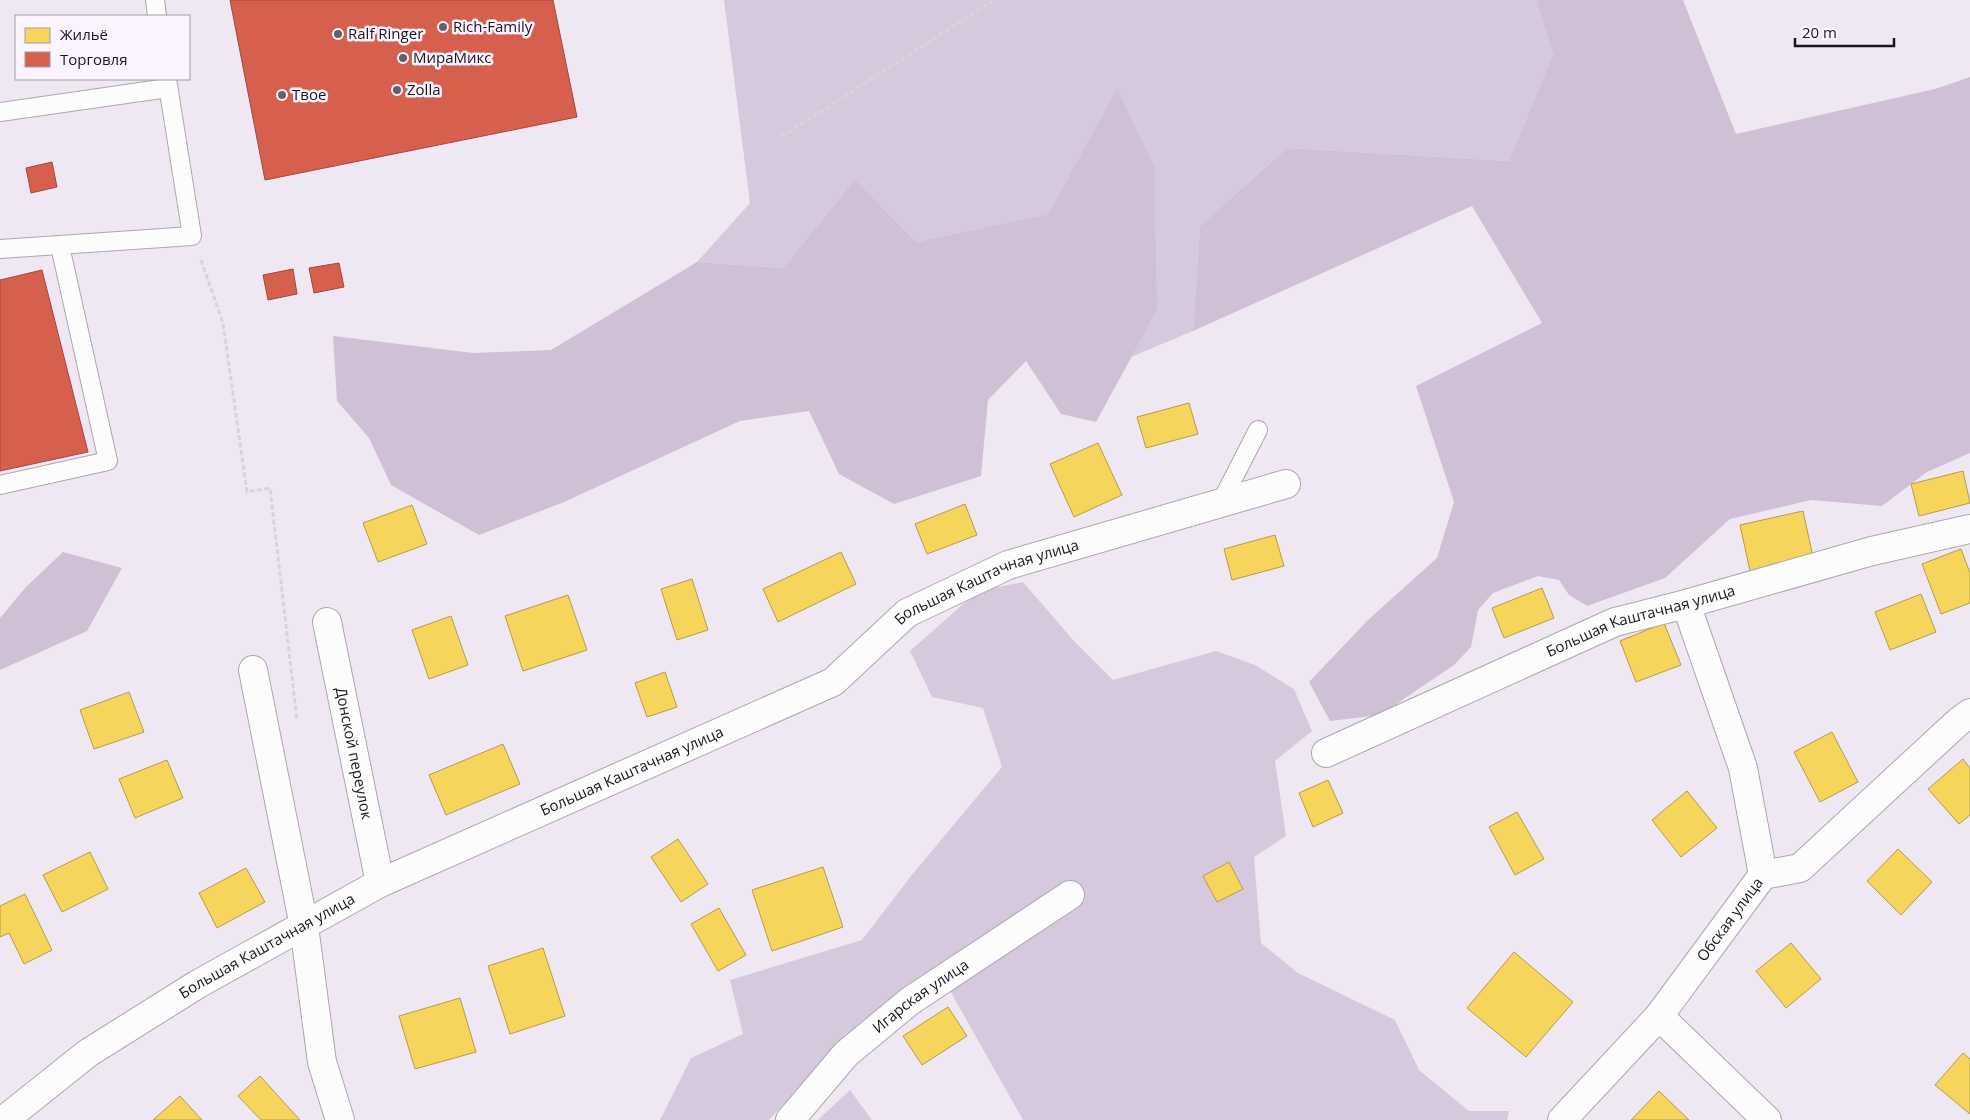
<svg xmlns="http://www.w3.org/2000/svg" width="1970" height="1120" font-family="'Open Sans',sans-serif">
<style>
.green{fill:#d6c9dd}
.forest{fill:#cfc0d5}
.homes{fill:#f6d55c;stroke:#b49c49}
.shops{fill:#d6604d;stroke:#9e4a3e}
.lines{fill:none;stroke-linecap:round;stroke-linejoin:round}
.service-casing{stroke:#aca7ae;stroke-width:20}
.minor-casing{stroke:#aca7ae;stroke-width:30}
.path{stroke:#d7d5d8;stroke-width:3;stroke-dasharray:5 2.5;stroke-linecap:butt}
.service{stroke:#fdfcfd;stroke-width:18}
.minor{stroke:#fdfcfd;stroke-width:28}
.poi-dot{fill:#656067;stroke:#fbf4fe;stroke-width:2}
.labels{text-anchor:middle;stroke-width:5;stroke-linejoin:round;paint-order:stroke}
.poi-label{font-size:15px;fill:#1a161c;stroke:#fbf4fe;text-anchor:start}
.street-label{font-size:15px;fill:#1a161c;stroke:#fbf4fe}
</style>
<rect width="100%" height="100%" fill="#efe8f2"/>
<g class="green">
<path d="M724,0H1536L1553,54L1509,161L1287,148L1200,226L1193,331L1131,357L1157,310L1117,90L1048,214L916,242L855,179L783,268L697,262L750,203Z"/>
<path d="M1023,582L1074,641L1113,680L1216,651L1255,665L1294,689L1312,731L1275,761L1286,836L1254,857L1261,943L1298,973L1395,1020L1419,1070L1469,1111H1509L1507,1120H1023L949,989L936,973L831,1051L769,1120H660L691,1058L743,1034L730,980L862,940L911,876L1002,767L983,708L932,697L910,651L978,591Z"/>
<path d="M850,1090L872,1120H818Z"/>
</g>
<g class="forest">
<path d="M1536,0H1683L1736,134L1935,89L1970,77V453L1927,472L1882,506L1811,500L1730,519L1665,578L1587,606L1569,595L1559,580L1538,576L1493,593L1478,610L1471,647L1454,665L1380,715L1330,721L1309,682L1368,620L1437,558L1454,502L1416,386L1542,323L1472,206L1193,331L1200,226L1287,148L1509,161L1553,54Z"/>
<path d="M1117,89L1154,166L1157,310L1096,422L1061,414L1026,361L988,400L981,476L894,504L839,474L809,411L740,421L564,502L479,535L391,485L369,438L337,401L333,336L473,353L551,350L697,262L783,268L855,179L916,242L1048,214Z"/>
<path d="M63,552L122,568L87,631L0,670V618L26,587Z"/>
</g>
<g class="homes">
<path d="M1189,403L1198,434L1146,448L1137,417Z"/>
<path d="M1098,443L1122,495L1074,517L1050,464Z"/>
<path d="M1963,471L1970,503L1919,516L1911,484Z"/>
<path d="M965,504L977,535L927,554L915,524Z"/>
<path d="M412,505L427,544L378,562L363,523Z"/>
<path d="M1803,511L1813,557L1750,571L1740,525Z"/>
<path d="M1275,535L1284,566L1232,580L1224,549Z"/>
<path d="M1961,549L1970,573V603L1941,614L1922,564Z"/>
<path d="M841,552L856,584L778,622L763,589Z"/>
<path d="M692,579L708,630L677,640L661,589Z"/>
<path d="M1542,588L1554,618L1504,638L1492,608Z"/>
<path d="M1921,594L1936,632L1890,650L1875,612Z"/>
<path d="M568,595L587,650L523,671L505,616Z"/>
<path d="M451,616L468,665L429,679L412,630Z"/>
<path d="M1664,623L1681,665L1636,682L1620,641Z"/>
<path d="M665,672L677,707L647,717L635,683Z"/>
<path d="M129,692L144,732L94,749L80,710Z"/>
<path d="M1832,732L1858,782L1820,802L1794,752Z"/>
<path d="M503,744L520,784L446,815L429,775Z"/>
<path d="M1963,759L1970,768V815L1959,824L1928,789Z"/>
<path d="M167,760L183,798L135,818L119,779Z"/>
<path d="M1328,780L1343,813L1313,827L1299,793Z"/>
<path d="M1687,791L1717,828L1681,857L1652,820Z"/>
<path d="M1517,812L1544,859L1515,875L1489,827Z"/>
<path d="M678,839L708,884L681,902L651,857Z"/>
<path d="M1898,849L1932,882L1901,915L1867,881Z"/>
<path d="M90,852L108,889L62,912L43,875Z"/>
<path d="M1229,862L1243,889L1217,902L1203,876Z"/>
<path d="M823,867L843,927L772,951L752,890Z"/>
<path d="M246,868L265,902L217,928L199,893Z"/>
<path d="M25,894L52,950L24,964L9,933L0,937V906Z"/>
<path d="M719,908L746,955L718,971L691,924Z"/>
<path d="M1791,943L1821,979L1786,1008L1756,971Z"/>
<path d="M543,948L565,1016L510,1034L488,966Z"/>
<path d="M1514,952L1573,1002L1526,1057L1467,1008Z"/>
<path d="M460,998L476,1052L415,1069L399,1016Z"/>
<path d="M948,1007L967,1036L922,1065L903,1036Z"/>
<path d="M1963,1053L1970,1059V1114L1935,1085Z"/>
<path d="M260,1076L300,1120H261L238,1096Z"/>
<path d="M1659,1091L1689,1120H1631Z"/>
<path d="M180,1096L202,1120H153Z"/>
</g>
<g class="shops">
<path d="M230,0H553L577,117L265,180Z"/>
<path d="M52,162L57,187L31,193L26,168Z"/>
<path d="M339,263L344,287L314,293L309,268Z"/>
<path d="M293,269L297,294L268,300L263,275Z"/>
<path d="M42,270L88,452L0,471V280Z"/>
</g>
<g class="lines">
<g class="service-casing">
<g id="service">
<path d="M155,0L157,16"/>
<path d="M0,112L168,88"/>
<path d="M0,249L192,236L167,79"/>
<path d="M0,485L108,461L60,246"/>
<path d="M1220,504L1258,430"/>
</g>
</g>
<g class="minor-casing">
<g id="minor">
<path d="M1686,604L1743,768L1763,875"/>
<path id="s1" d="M327,622L380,883"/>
<path d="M253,670L304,926L322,1062L340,1120"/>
<path id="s2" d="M1326,753L1615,622L1686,604L1872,551L1970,529"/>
<path d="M1659,1016L1767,1120"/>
<path id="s3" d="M4,1120L88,1053L198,984L380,883L833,682L907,613L1008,565L1286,484"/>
<path id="s4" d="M790,1120L846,1054L910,1001L1070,895"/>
<path id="s5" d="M1562,1120L1659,1016L1763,875L1800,868L1958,722L1970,713"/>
</g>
</g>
<g class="path">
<path d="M781,137L994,0"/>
<path d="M201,260L223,323L247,492L270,488L297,720"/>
</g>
<use href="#service" class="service"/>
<use href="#minor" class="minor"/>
</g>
<g class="poi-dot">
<circle cx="443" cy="27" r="5"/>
<circle cx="338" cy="34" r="5"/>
<circle cx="403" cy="58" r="5"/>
<circle cx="397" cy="90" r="5"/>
<circle cx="282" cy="95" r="5"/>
</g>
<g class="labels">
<g class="poi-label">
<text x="453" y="32">Rich-Family</text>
<text x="348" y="39">Ralf Ringer</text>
<text x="413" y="63">МираМикс</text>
<text x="407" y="95">Zolla</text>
<text x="292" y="100">Твое</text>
</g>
<g class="street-label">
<text dy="5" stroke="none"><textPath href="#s3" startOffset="1128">Большая Каштачная улица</textPath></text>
<text dy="5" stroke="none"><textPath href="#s2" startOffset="342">Большая Каштачная улица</textPath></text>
<text dy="5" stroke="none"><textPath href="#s1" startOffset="134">Донской переулок</textPath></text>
<text dy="5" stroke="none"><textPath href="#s3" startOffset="721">Большая Каштачная улица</textPath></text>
<text dy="5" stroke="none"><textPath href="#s5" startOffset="262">Обская улица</textPath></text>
<text dy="5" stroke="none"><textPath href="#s3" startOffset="316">Большая Каштачная улица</textPath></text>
<text dy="5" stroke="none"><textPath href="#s4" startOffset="181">Игарская улица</textPath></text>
</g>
</g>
<rect x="15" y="15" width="175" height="65" fill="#fbf4fe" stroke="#a19ba4"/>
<rect x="25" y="28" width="25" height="15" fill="#f6d55c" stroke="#a19ba4"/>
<text x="60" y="40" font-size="15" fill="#1a161c">Жильё</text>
<rect x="25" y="52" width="25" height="15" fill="#d6604d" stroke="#a19ba4"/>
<text x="60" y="65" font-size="15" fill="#1a161c">Торговля</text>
<path d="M1795 38v8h99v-8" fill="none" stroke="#1a161c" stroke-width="2.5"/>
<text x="1802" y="38" font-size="15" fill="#1a161c" stroke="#fbf4fe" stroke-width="4" paint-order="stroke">20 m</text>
</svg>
